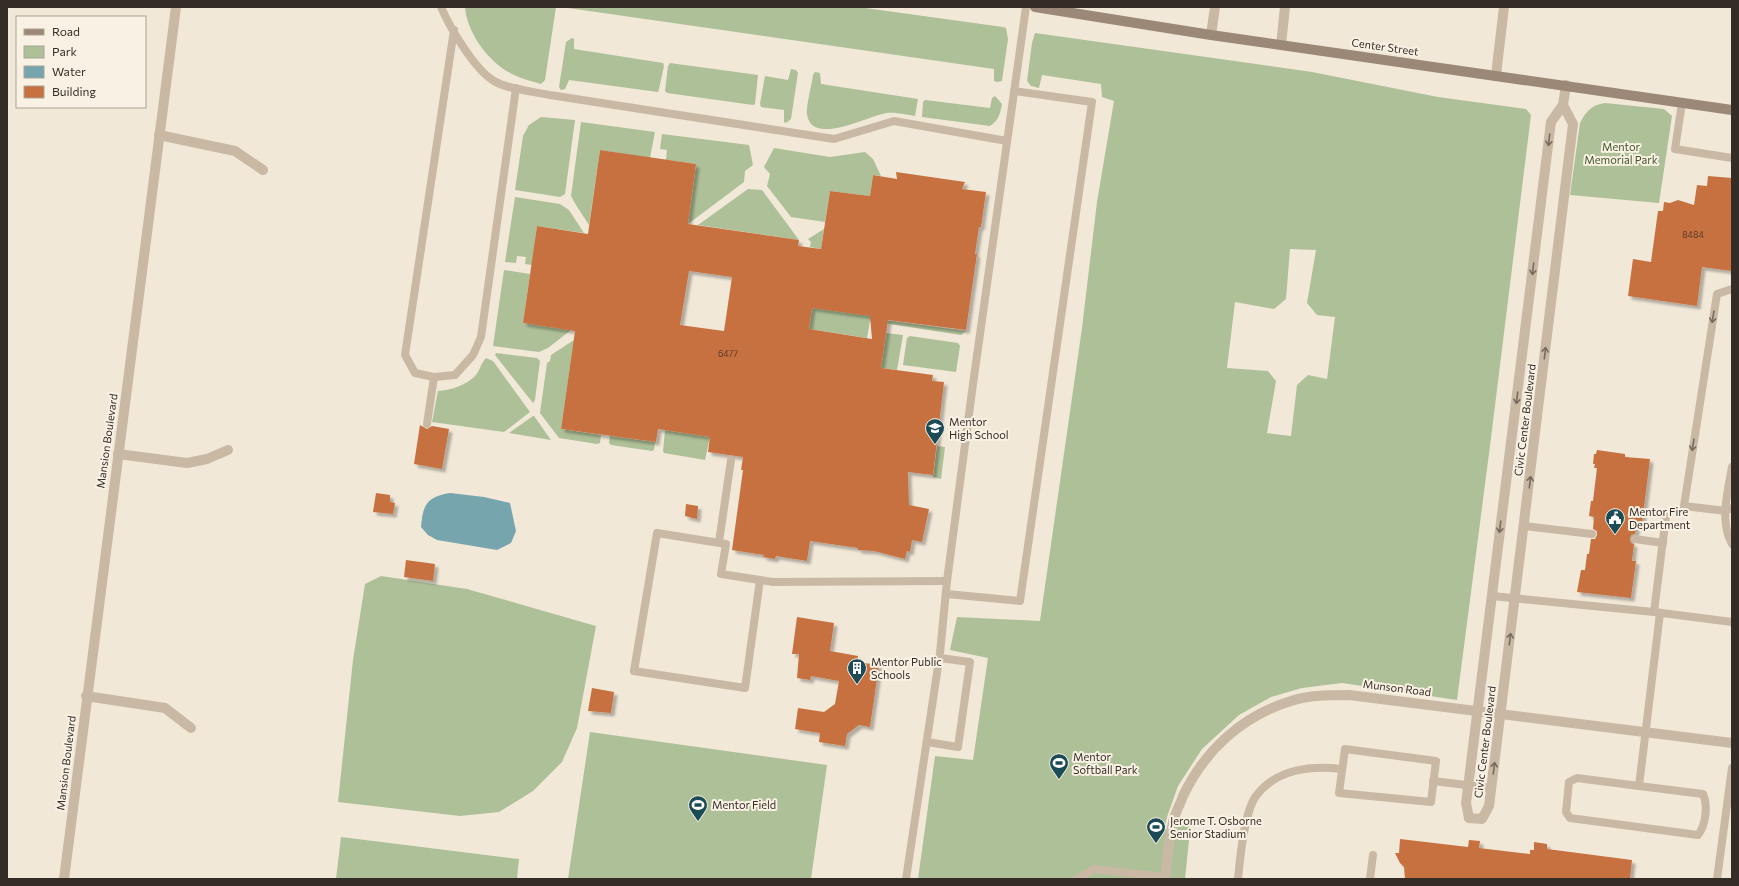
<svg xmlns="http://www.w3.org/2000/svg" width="1739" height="886" font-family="Commissioner,sans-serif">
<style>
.green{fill:#aec098;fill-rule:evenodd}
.water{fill:#77a5ae}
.building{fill:#c77140;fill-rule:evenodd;filter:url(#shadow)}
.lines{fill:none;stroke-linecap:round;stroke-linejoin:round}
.service{stroke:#c9b9a4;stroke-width:8}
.minor{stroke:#c9b9a4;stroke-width:10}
.tertiary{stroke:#c9b9a4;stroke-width:10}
.secondary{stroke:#9c8876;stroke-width:10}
.oneway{stroke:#776b5f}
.labels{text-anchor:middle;stroke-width:4;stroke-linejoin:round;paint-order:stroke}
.number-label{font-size:9px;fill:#593d2c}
.street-label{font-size:11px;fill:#342c26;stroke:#f9f2e4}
.park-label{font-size:11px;fill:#3f5229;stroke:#f9f2e4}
.poi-label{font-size:11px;fill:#342c26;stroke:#f9f2e4;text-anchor:start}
</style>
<defs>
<filter id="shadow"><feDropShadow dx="3.5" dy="3.5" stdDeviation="1" flood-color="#0004"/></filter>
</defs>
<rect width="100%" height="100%" fill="#f1e8d8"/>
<g class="green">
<path d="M465,7H556L545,80L541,84C532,81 522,79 514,75C490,64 467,34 465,7Z"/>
<path d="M561,7H858L1003,27L1006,28L1008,39L1002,81L997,82L994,81V69Z"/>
<path d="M1035,33L1312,72L1438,97L1526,109L1531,115L1490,446L1457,700L1342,683L1302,688L1271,697L1239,715L1202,749L1178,786L1167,817L1164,830L1191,821L1185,879H918L935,756L973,760L988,658L950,650L957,617L1040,621L1082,328L1097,202L1114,101L1102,97L1101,84L1042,75L1039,88L1031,86L1027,81L1032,43ZM1290,249L1316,250L1307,303L1317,315L1335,317L1327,379L1308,375L1297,385L1291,436L1267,433L1276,381L1268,371L1227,368L1235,302L1274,309L1286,299Z"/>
<path d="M572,38L574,39V49L663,63L664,66L659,89L658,92L569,80L565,89L561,90L559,87L566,42Z"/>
<path d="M670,63L758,75L755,104L753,105L667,93L665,91L668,66Z"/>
<path d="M791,69L796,70L798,73L791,119L786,123L784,122V110L761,107L760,104L765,76L788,80Z"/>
<path d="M815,72L820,73L821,84L918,99L915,116C907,115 896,112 887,113C872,114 811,148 807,114C806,106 812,84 813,75Z"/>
<path d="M995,96L1002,104C1000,114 999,120 990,126L922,117L923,102L925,100L990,108L992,98Z"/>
<path d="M1605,103L1664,109L1672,116L1659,203L1570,195L1580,123C1586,111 1592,105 1605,103Z"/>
<path d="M541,117L575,120L565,194L560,197L515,190L523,136L529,125Z"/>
<path d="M581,122L655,132L650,158L600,150L589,225L576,205L571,196Z"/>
<path d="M662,134L749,145L753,165L745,171L744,182L688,224L696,164L666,160L667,150L660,149Z"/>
<path d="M774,148L830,157L865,152L873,159L881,176L873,175L870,196L830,191L825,222L791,217L767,186L770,174L764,167Z"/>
<path d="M748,189L762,190L799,240L698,225Z"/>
<path d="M515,197L560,204L569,210L584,233L537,226L532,265L525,264L526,257L517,256L516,263L505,262Z"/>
<path d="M824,229L821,249L810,247L811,242L808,239Z"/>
<path d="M504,270L530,274L523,323L571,330L548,348L539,352L493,346Z"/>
<path d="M813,300L870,316V318L966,331L961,335L870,321L867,338L809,329Z"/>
<path d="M886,333L903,335L897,370L881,368Z"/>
<path d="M910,336L958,343L960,346L956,372L903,365L907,338Z"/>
<path d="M574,340L561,429L601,435L600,443L597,444L559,438L540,413L547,363L550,361L551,355Z"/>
<path d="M496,353L537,358L540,361L535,400L533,403L495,355Z"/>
<path d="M486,358L493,361L530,412L504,432L432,422L438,391C451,390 467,385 476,375C480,370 481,363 486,358Z"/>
<path d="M533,416H534L551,440L509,433Z"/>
<path d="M665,430L710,437L705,460L664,453L663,451Z"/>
<path d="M610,436L655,442L654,450L652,451L611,445L609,443Z"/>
<path d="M937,446L945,447L941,479L933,477Z"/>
<path d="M381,576L467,589L596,626L577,728L562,762L533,791L499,812L460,816L338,802L353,660L365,584Z"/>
<path d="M590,732L827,765L811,879H568Z"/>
<path d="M341,837L519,859L517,879H336Z"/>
</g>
<path class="water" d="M450,493L484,497L510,503L516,531L511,543L497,550L437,540L428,535L421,527C423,505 426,497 450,493Z"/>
<g class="building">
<path d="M600,150L696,164L688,224L799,240L798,246L821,249L830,191L870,196L873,175L897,179L896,172L965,182L962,189L986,192L981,227H979L975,254H977L966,330L888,320L881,368L933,375L932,381L944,382L933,475L908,472L909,505L929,509L922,542L912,540L910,552L907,551L905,559L874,551L858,550V548L810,541L807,561L776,556L775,559L763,557L764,555L732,550L743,470H741L743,457L708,452L710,437L658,429L656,442L561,429L575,331L523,323L537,226L588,234ZM689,271L732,277L724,331L680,325ZM812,308L870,316L872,339L809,329Z"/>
<path d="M1708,176L1732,178V271L1702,267L1697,306L1628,296L1633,259L1651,262L1658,211H1663L1664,202L1670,203L1678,200L1694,205L1697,185L1707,186Z"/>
<path d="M420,425L427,429L432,426L449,429L442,469L414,464Z"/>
<path d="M1597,450L1625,454V457L1650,459L1642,523H1637L1635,534L1631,535L1630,539L1631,543L1634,544L1632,561H1636L1631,598L1577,592L1581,570H1585L1587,554H1589L1591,539H1595L1597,535V531L1593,529L1594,517L1589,516L1591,501H1593L1597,468H1594L1595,464H1593L1594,454H1596Z"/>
<path d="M376,493L390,495V502L395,503L393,514L373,512Z"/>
<path d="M686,504L698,506L697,519L685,516Z"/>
<path d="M406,560L435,564L433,581L404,577Z"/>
<path d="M797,617L834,623L830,651L858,656L857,662L879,665L870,727L859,725L847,734L845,746L819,742L820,733L795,729L798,708L824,712L835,704L839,681L811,676L810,680L797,678L799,654H792Z"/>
<path d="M592,688L614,692L611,713L588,711Z"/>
<path d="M1400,839L1468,847L1469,840L1480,841L1479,848L1530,854V850H1534V842L1547,844V849L1632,860L1630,879H1405L1404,867L1400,863L1395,853H1399Z"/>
</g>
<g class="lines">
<g class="service">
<path d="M441,7C450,28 475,70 494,81C507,89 535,92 550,95L834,139L894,121L1007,141"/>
<path d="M454,30L405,355L415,373L434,377L455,375L473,355L481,337L516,88"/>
<path d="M1682,103L1675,149L1732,158"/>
<path d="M1732,289L1717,294L1684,506L1726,511L1732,508"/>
<path d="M427,424L434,377"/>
<path d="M1732,467C1728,491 1719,521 1732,544"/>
<path d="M1524,526L1592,534"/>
<path d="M1635,539L1663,543"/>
<path d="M719,542L731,460"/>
<path d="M760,580L745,688L634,671L657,533L726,544L721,574L773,582L947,581"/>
<path d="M947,594L1020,601L1092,102L1014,91"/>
<path d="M1492,596L1654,612L1732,622"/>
<path d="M1654,612L1666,516"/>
<path d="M927,742L958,747L970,662L940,658"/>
<path d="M1345,749L1436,761L1431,802L1339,793Z"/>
<path d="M1433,781L1491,788"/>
<path d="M1639,786L1577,778L1569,782L1566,812L1570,818L1698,835C1706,825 1708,805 1703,794L1639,786L1660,613"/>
<path d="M906,879L940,653L947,581L973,384L1026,7"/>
<path d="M1077,879L1094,869L1165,877"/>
<path d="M1238,879C1240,858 1244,812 1256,796C1276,769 1311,765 1342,769"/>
<path d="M1370,879L1373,855"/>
<path d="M1717,879L1732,768"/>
</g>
<g class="minor">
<path d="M1211,35L1215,7"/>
<path d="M1281,45L1285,7"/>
<path d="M1496,75L1504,7"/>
<path d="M1563,105L1573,124L1489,806L1482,819L1469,818L1466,803L1551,122L1563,105L1566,85"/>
<path d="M159,135L235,151L263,170"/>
<path d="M118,454L187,463L207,459L228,450"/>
<path d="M86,696L165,708L191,728"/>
<path d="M64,879L176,7"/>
</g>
<path class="tertiary" d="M1165,879C1167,860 1169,840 1173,822C1175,813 1180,805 1183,796C1205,750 1242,716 1291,701C1309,695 1330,695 1349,695L1732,743"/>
<path class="secondary" d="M1035,7L1211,35L1732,110"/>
</g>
<defs><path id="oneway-shaft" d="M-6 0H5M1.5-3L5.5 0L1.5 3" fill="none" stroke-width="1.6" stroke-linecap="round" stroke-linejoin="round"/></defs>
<g class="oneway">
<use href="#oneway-shaft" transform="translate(1549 140) rotate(97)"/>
<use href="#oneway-shaft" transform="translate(1533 269) rotate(97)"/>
<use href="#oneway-shaft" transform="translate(1713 317) rotate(99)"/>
<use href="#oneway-shaft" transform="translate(1545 353) rotate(-83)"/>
<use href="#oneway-shaft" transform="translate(1517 398) rotate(97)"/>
<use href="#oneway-shaft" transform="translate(1693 445) rotate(99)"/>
<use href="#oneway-shaft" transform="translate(1530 482) rotate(-83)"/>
<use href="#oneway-shaft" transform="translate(1500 527) rotate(97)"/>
<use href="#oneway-shaft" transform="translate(1510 639) rotate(-83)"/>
<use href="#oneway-shaft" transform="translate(1494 768) rotate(-83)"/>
</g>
<defs>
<g id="school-pin" transform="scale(1)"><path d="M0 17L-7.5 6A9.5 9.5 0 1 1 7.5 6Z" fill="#1b4b56" stroke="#f9f2e4"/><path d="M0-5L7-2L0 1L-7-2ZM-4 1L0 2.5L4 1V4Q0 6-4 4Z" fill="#fff"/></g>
<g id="civic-pin" transform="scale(1)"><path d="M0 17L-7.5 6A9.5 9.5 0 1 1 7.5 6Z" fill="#1b4b56" stroke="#f9f2e4"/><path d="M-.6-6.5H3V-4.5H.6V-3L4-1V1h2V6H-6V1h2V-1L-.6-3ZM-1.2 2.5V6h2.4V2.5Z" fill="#fff"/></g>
<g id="building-pin" transform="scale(1)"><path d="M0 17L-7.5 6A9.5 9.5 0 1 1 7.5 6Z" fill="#1b4b56" stroke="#f9f2e4"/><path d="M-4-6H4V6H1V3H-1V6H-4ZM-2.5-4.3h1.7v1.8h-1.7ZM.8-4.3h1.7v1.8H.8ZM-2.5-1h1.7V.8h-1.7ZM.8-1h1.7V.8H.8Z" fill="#fff"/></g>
<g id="stadium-pin" transform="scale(1)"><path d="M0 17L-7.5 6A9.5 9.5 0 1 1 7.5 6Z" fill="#1b4b56" stroke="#f9f2e4"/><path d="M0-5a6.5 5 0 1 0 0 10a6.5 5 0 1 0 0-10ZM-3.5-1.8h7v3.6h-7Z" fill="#fff"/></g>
</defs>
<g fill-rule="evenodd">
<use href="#school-pin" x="935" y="428"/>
<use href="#civic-pin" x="1615" y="518"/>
<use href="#building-pin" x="857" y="668"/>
<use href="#stadium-pin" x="1059" y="763"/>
<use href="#stadium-pin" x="698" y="805"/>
<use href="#stadium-pin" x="1156" y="827"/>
</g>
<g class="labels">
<g class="number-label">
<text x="1693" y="238">8484</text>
<text x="728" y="357">6477</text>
</g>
<g class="street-label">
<text transform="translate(1385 47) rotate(8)" y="4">Center Street</text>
<text transform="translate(1525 420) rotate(-83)" y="4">Civic Center Boulevard</text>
<text transform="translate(107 441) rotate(-82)" y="4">Mansion Boulevard</text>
<text transform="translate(1397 688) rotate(7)" y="4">Munson Road</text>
<text transform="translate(1485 742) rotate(-83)" y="4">Civic Center Boulevard</text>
<text transform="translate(66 763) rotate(-83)" y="4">Mansion Boulevard</text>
</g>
<g class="park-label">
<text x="1621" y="151">Mentor<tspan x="1621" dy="13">Memorial Park</tspan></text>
</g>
<g class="poi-label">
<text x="949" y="426">Mentor<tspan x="949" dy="13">High School</tspan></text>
<text x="1629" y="516">Mentor Fire<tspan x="1629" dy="13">Department</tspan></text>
<text x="871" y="666">Mentor Public<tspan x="871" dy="13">Schools</tspan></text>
<text x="1073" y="761">Mentor<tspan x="1073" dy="13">Softball Park</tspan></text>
<text x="712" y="809">Mentor Field</text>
<text x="1170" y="825">Jerome T. Osborne<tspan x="1170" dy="13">Senior Stadium</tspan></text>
</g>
</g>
<rect width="1739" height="886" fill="none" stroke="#342c26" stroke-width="16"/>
<rect x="16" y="16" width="130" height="92" fill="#f9f2e4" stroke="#aaa398"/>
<rect x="24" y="29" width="20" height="6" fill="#9c8876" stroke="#aaa398"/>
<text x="52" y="36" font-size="12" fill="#342c26">Road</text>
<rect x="24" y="46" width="20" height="12" fill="#aec098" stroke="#aaa398"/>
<text x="52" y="56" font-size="12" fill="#342c26">Park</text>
<rect x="24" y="66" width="20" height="12" fill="#77a5ae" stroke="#aaa398"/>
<text x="52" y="76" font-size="12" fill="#342c26">Water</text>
<rect x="24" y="86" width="20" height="12" fill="#c77140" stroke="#aaa398"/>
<text x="52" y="96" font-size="12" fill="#342c26">Building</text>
</svg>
